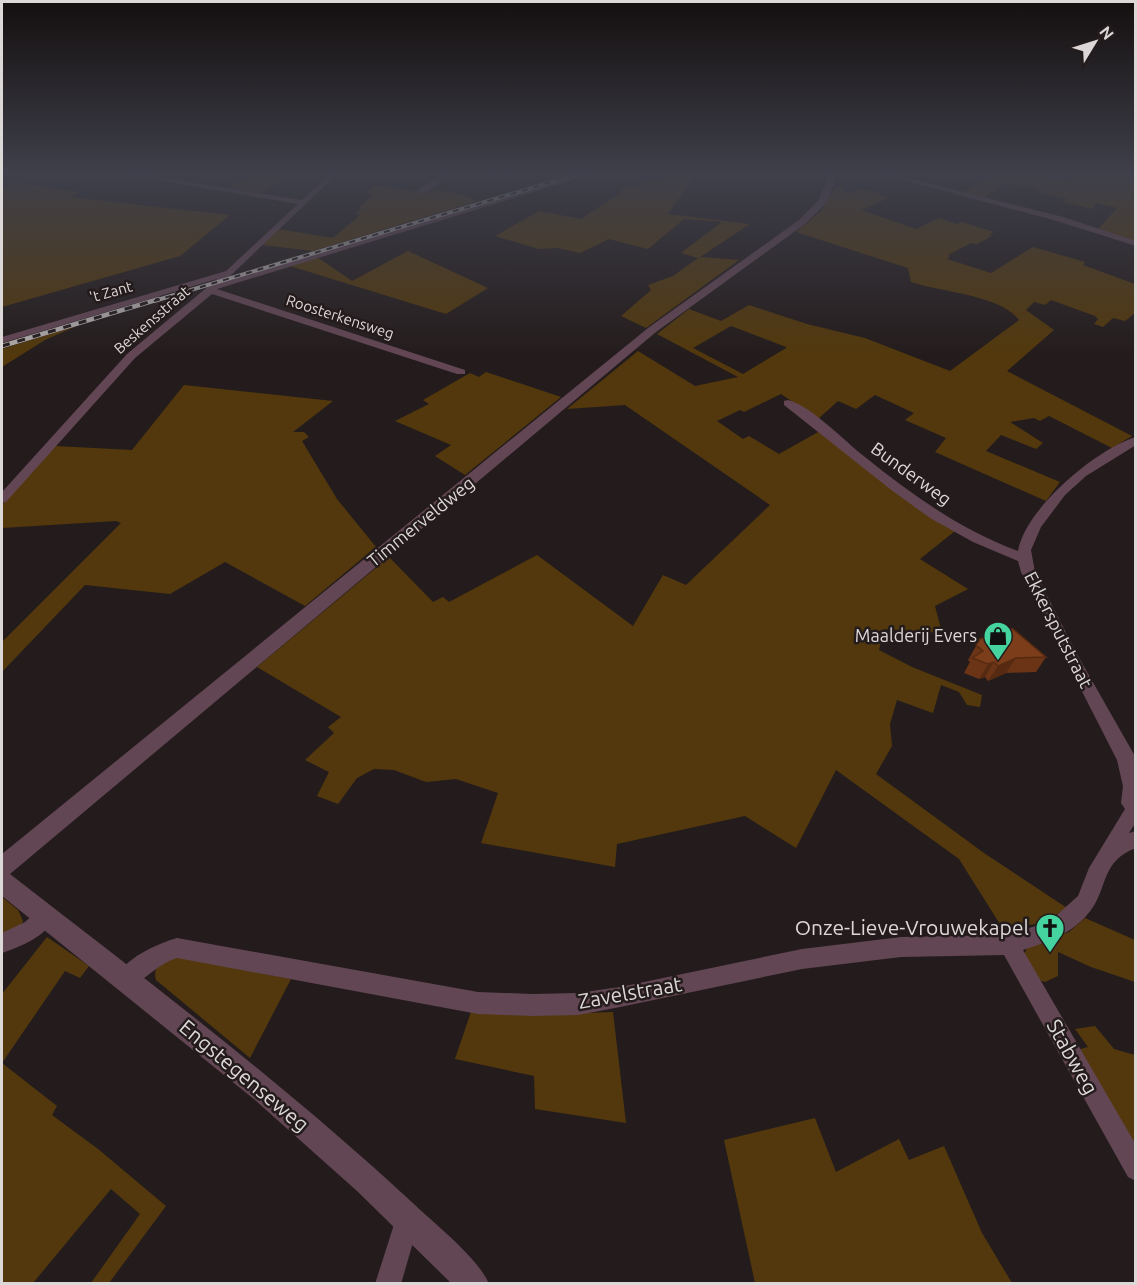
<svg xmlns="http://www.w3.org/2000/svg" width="1137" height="1285" font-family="Ubuntu,sans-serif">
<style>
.green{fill:#52380c;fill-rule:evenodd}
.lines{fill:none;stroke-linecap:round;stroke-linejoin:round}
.minor{fill:#634654;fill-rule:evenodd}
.tertiary{fill:#634654;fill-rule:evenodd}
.rail-far1-casing{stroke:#b0aaaa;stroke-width:4}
.rail-casing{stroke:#b0aaaa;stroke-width:4.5}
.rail-far1{stroke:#241c1c;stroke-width:2;stroke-dasharray:6;stroke-linecap:butt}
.rail{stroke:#241c1c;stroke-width:3;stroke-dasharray:8;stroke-linecap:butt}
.wall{fill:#6b3416}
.shaded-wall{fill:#572b12}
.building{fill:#7c3d1a;stroke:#572b12;stroke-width:1.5}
.labels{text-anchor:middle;stroke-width:5;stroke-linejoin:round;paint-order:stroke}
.far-street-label{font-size:15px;fill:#ddd8d8;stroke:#241c1c}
.street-label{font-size:18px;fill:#ddd8d8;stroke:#241c1c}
.poi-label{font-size:18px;fill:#ddd8d8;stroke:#241c1c;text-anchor:end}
.near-poi-label{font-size:21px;fill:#ddd8d8;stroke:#241c1c;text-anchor:end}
.near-street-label{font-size:21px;fill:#ddd8d8;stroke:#241c1c}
</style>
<rect width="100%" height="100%" fill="#241c1c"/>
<g class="green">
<path d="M252,175H294L261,193L228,188Z"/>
<path d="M666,175L694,177L668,214L750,224L700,257L739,260L646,328L621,316L651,290L648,285L673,276L698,258L681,253L722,222L684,219L648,249L609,239L580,253L557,248L539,249L495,236L539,211L581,219L619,194L626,186L640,187L643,179L662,180L658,177Z"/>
<path d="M989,175H1039L1070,179L1073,175H1135V242L1098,229L1117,208L1096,203L1092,209L1063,202L1067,199L1038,192L1040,190L1023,185L1019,187L1005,184L984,197L963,192Z"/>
<path d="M14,182L80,192L70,197L230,215L180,256L2,307V189Z"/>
<path d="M374,185C389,186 407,192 422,191C443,189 458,192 477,201L313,251L262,245L278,229L333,238L360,215L356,214L362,208L359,207L373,195L366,194Z"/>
<path d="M836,186L845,187L843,191L855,193L859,188L880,193L878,195L889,198L861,210L916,229L939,218L957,224L962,222L994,232L989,235L992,236L977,244L971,243L948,255L950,256L947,259L991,273L1033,247L1085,262L1083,265L1135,284V313L1125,321L1113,318L1103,327L1094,324L1098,319L1095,316L1051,300L1045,305L1034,302L1026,310L1054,330L1007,371L1132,436L1112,448L1049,416L1040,421L1034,418L1010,422L1043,443L1036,449L1001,435L986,451L1060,482L1046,501L935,452L946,438L905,420L914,413L875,395L856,409L838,401L818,419L781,394L744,412L740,410L717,421L743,439L749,436L779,454L820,431L955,531L920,559L968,589L935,606L942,633L884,629L879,650L912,667L982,695L980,707L967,705L959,692L941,685L933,713L897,700L890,724L892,746L876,774L984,853L1067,908L1042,923L1003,929L959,859L836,770L796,848L745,816L617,844L615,867L481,843L498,793L456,779L426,782L394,770L374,769L357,778L338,804L317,796L329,772L305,760L334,733L328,727L341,717L257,667L389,557L433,602L443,597L449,602L537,555L633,626L663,575L686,585L770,505L625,405L567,409L638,351L695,386L738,377L657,334L689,309L721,321L749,305L807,324L865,338L950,371L1019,320C1001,295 940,292 911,282L908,268L796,232L821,211ZM731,326L786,347V348L743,374L693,348Z"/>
<path d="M408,251L488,288L446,314L290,266L317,257L352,281Z"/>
<path d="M79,325L45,340L2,367V349Z"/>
<path d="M486,372L561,397L465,475L435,456L451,445L395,421L429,404L423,400L470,373L479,377Z"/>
<path d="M184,385L333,401L293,432H304L309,437L302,441L337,499L376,547L305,606L225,562L170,594L85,585L2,672V642L121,523L116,521L2,528V505L55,446L132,450Z"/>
<path d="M2,897L18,910L23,921L21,926L2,938Z"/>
<path d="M1085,918L1135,940V982L1091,967L1058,952V976L1045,982L1036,979L1023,957L1027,948L1069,932Z"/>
<path d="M47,937L89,966L80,978L65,971L2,1063L57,1106L52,1115L98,1149L166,1206L109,1283H91L140,1214L111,1189L33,1283H2V994Z"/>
<path d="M173,956L291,979L250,1058L156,980C152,966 162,963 173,956Z"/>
<path d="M472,1009L532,1015L613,1012L626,1123L535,1109L534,1076L455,1059Z"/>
<path d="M1095,1026L1114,1049L1135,1055V1155L1077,1050L1088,1047L1075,1029Z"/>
<path d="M815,1118L836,1172L899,1139L909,1160L944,1146L982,1233L1012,1283H755L724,1140Z"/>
</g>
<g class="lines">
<g class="minor">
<path d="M128,175H144L302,200L329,175H336L226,280L578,175H589L217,289L465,370V374H457L212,294L135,358L6,502L2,503V492L127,354L217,279L2,343V337L226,271L298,204Z"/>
<path d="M442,175H450L425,193H419V189Z"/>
<path d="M490,175H499L493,178Z"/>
<path d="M884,175H896L1063,217L1136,241V246L1057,221Z"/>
<path d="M788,400C813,407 844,441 865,457C912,495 961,530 1018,551C1025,509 1096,449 1136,437V445L1086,476L1065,495L1041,527L1031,550L1035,572L1078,656L1136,758V822L1129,833L1136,831V848C1101,861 1108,887 1091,910C1073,934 1050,941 1023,950L1136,1145V1181L1128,1177L1004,955L901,957L802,969L620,1007L578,1015L532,1016L478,1014L177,958C157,964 145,981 126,989L119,986L116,979C124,958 157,944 177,938L478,992L532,994L578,993L620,987L802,949L901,937L1009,935L1050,921L1078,896L1089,868L1125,809L1121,803L1123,786L1117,760L1021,572L1018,561L973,542L930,518L890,489L784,405V401Z"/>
<path d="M45,908L52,910L55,917C47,936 20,947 2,953V933L25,922L38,910Z"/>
<path d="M408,1206L417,1209L420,1218L401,1284H375L399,1209Z"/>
</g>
<path class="tertiary" d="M829,175H837L827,202L805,224L656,332L10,874C148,981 287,1086 415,1205C435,1224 479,1259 489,1284H452L357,1191L255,1100L2,896V854L648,328L799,220L818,201Z"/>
<g class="rail-far1-casing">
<path id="rail-far1" d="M154,301L575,175"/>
</g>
<g class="rail-casing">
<path id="rail" d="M2,346L159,299"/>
</g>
<use href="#rail-far1" class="rail-far1"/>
<use href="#rail" class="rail"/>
</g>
<path class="wall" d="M980,639L1046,657L1036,672L1006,673L988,681L985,677L979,679L964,673L970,662L968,660Z"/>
<g class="shaded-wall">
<path d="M1016,658L1006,673L988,681L998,666Z"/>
<path d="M994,662L985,677L979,679L988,664Z"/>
</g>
<path class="building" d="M1008,628L1013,629L1046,657L1016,658L998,666L994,662L988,664L972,658L983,651L976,645L980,639Z"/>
<linearGradient id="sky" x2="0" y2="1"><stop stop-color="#140f0f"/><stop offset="0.49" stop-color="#3f404b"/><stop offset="1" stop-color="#3f404b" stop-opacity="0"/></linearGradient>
<rect width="1137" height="355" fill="url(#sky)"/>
<defs>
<g id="shop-pin" transform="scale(1.5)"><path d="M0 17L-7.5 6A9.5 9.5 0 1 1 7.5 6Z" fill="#45d49f" stroke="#241c1c"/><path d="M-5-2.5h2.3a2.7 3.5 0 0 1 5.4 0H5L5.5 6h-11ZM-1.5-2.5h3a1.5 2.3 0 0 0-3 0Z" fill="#111"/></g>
<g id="church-pin" transform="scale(1.5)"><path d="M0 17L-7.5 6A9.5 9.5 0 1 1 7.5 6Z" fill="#45d49f" stroke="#241c1c"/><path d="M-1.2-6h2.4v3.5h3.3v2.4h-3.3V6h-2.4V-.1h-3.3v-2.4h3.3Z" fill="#111"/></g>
</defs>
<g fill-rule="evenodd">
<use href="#shop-pin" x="998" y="636"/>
<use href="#church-pin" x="1050" y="928"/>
</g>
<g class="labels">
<g class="far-street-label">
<text transform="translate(111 292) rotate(-16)" y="5">'t Zant</text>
<text transform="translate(340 317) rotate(18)" y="5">Roosterkensweg</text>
<text transform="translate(152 320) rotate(-41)" y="5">Beskensstraat</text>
</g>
<g class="street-label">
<text transform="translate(911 474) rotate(36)" y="6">Bunderweg</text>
<text transform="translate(421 522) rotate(-39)" y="6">Timmerveldweg</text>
<text transform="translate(1058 630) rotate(63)" y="6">Ekkersputstraat</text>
</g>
<g class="poi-label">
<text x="977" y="642">Maalderij Evers</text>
</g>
<g class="near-poi-label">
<text x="1029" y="935">Onze-Lieve-Vrouwekapel</text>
</g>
<g class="near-street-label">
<text transform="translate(630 993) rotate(-10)" y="7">Zavelstraat</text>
<text transform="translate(1072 1057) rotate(61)" y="7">Stabweg</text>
<text transform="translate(244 1076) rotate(40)" y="7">Engstegenseweg</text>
</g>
</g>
<rect width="1137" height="1285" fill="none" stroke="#ddd8d8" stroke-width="6"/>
<g transform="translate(1095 42) rotate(52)" stroke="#241c1c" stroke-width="4.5" paint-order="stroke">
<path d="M0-4.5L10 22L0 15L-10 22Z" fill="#ddd8d8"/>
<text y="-9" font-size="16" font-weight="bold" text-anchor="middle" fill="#ddd8d8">N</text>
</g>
</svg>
